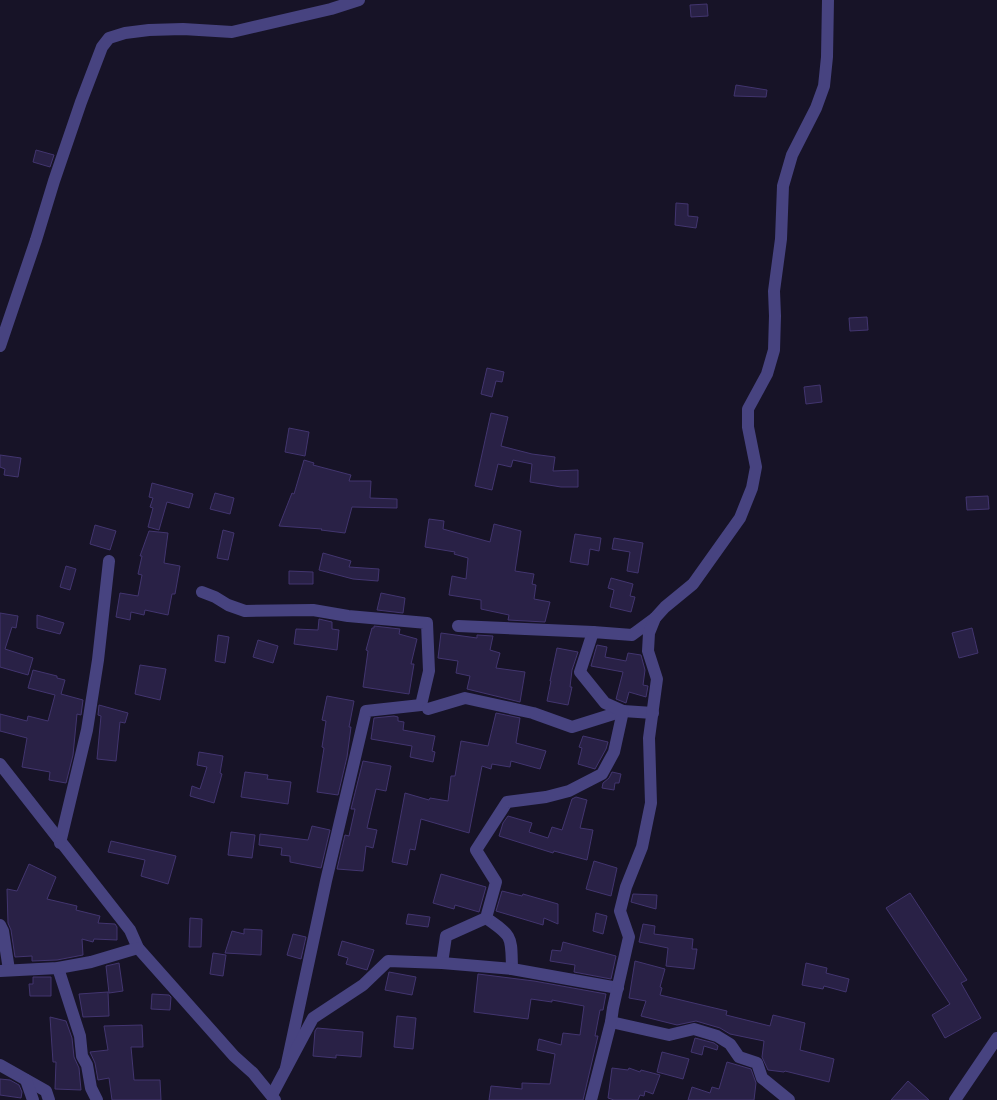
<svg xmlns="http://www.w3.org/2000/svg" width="997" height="1100" font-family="Montserrat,sans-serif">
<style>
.building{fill:#292146;stroke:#42356f}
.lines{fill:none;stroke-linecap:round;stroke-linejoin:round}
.street{stroke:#474380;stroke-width:12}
</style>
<rect width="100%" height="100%" fill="#171327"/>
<g class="building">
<path d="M707,4L708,16L691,17L690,5Z"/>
<path d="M736,85L767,90L766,97L734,96Z"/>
<path d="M36,150L54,155L50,167L33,162Z"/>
<path d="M676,203L688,204V216L698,217L696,228L675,225Z"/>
<path d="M867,317L868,330L850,331L849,318Z"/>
<path d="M487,368L504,372L502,382L496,381L492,397L481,394Z"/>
<path d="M820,385L822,402L806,404L804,387Z"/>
<path d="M491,413L508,417L501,446L532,454L555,457L553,471L578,470V487H561L530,482L532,464L513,460L511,467L498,464L492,490L475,486Z"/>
<path d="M289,428L309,432L305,456L285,452Z"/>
<path d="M0,455L21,458L18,477L4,475L5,469L0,467Z"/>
<path d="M304,460L314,463L313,465L351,475L349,481H371L370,498L397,499V508L352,507L345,533L321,530L322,529L279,526L292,493L294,494Z"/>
<path d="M152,483L193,494L189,508L167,502L159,530L148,527L153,508L150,507L153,498L149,497Z"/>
<path d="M215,493L234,498L230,514L210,509Z"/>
<path d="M988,496L989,509L967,510L966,497Z"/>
<path d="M429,519L444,521L443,529L490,542L494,524L521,531L515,571L534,574L532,584L536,585L534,599L550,602L545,622L508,620L509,615L481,609V600L449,595L452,576L466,579L468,558L454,554L455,552L425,547Z"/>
<path d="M95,525L116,531L110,550L90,544Z"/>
<path d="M223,530L234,533L228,560L217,558Z"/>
<path d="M149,531L168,533L164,563L180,566L175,594H172L168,615L145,610L144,615L131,612L130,620L116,617L120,593L138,596L142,575L138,574L142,556H140Z"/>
<path d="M575,534L601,538L599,551L590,549L588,565L570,562Z"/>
<path d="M614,538L643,543L638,573L627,571L630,552L612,549Z"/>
<path d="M323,553L351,561L349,567L379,569L378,581L353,579L319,570Z"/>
<path d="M66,566L76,569L70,590L60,587Z"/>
<path d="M289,571L313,572V584H289Z"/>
<path d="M611,578L633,584L630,596L635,597L631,612L610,607L614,590L608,588Z"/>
<path d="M381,593L405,598L403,613L377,610Z"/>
<path d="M0,613L18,616L16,628L12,627L5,649L33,658L28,675L0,667Z"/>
<path d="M37,615L64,623L60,634L37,628Z"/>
<path d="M319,619L332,622V629L339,630L337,650L294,644L296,629L318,630Z"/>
<path d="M374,626L400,629L399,634L417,639L411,664H414L409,694L363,687L368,651L366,650L372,628H374Z"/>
<path d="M972,628L978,653L959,658L952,633Z"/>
<path d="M441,633L477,638V635L493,636L490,650L500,653L496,668L525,672L520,702L467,689L470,676L456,673L458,661L438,658Z"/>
<path d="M218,635L229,637L225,663L215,661Z"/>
<path d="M258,640L278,646L273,663L253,657Z"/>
<path d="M597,645L607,647L605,657L626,661L628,653L641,655L645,670L643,685L648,686L646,697L629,692L626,703L616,699L623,672L591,666Z"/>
<path d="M557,648L578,652L572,670L570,687H572L568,705L547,701L551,681H550Z"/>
<path d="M140,665L166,669L160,700L135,694Z"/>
<path d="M33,670L57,676V678L65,680L61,694L83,700L81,715L77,714L73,755L66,783L49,780L50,772L22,767L27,738L0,731V714L27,721L28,716L48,721L55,695L28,688Z"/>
<path d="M327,696L354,701L349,727H351L347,757L338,795L317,792L324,748L322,747L326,721L322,720Z"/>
<path d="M99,705L128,713L125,723L120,722L116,761L97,759L101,716L98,715Z"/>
<path d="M496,713L520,718L516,743L546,751L540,769L511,761L510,767L492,764L491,769L482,766L469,833L421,819L415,850L410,849L407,865L392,862L405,793L429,800L430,798L448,801L451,776H455L461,741L488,746Z"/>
<path d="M394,716L398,717V721L404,722L403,730L435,736L432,751L435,752L433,762L410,757L412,746L371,739L374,718Z"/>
<path d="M583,736L608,742L606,749L595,769L578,764L582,748L579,747Z"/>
<path d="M199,752L223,756L220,773L222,774L214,803L190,796L192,786L200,789L207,767L197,765Z"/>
<path d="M363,761L391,766L386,791L376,789L367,828L377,830L373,848L366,846L363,871L337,869L345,835L349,836L355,809H351Z"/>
<path d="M245,772L268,775L267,779L291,782L288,804L241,797Z"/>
<path d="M612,772L621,774L619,783H615L614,790L602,788L603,783L609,778Z"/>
<path d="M576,797L587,800L580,828L593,830L587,860L554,851L553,853L499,836L503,823L508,816L532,823L529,832L548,838L552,827L562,830L572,799Z"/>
<path d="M312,826L330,830L321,868L290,862V856L281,855L282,848L259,845L260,834L308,840Z"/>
<path d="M231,832L255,835L252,858L228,855Z"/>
<path d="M111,841L176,856L168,884L141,876L145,860L108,852Z"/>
<path d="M594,861L617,868L611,896L586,889Z"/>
<path d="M29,864L56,877L47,899L77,906L76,910L100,916L98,923L115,924L117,927V940L94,939L93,942L82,939L83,955L57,960L32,961V956L15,957L11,930L8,923L7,889L17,891Z"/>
<path d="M441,874L486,887L479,912L455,905L454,909L433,903Z"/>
<path d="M502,891L522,896L523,894L558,904V924L544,918L543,925L496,911Z"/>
<path d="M910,893L967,980L961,983L981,1018L945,1038L932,1015L950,1004L886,908Z"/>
<path d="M633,894L657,895L656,909L631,902Z"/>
<path d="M596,913L607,916L603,934L593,931Z"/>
<path d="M408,914L430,917L428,927L406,924Z"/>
<path d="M190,918L202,919L201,947H189Z"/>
<path d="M643,924L655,926L654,934L693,939L692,949H697L694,969L666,966L668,948L639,942Z"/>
<path d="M244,929L262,930L261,955L225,953L232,931L244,934Z"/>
<path d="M293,934L306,937L301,959L287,955Z"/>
<path d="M342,941L374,950L367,970L346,964L348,958L338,955Z"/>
<path d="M563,942L616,956L611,979L574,972L575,965L550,961L552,950L561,951Z"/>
<path d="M213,953L226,955L223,976L210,974Z"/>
<path d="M635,961L665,969L660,987L662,988L660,995L727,1011L726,1015L770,1026L773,1015L805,1023L800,1050L834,1059L829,1082L785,1071L784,1072L768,1070L762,1057L764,1041L730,1034L720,1028L696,1021L677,1025L641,1016L646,1001L629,998Z"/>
<path d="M119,963L123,991L109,993L106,966Z"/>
<path d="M806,963L827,968L826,973L849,979L846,992L824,986L823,989L802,985Z"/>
<path d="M389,972L416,977L412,995L385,990Z"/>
<path d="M478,974L534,981L606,994L603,1010H600L595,1036H598L583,1100H489L491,1086L522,1089V1083L550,1084L555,1054L537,1050L539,1039L561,1045L563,1033L580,1035L584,1006L552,1000V1002L531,999L528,1019L474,1012Z"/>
<path d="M33,977H51V996H30L29,984H33Z"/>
<path d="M108,992L109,1016L83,1017L79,994Z"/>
<path d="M152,994L169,995L171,997L170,1010L151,1009Z"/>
<path d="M397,1016L416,1018L413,1049L394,1047Z"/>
<path d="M50,1017L66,1021L72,1038L74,1057L79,1068L81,1090L55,1089L56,1062H53Z"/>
<path d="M142,1025L143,1047H131L134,1080H160L161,1100H112L109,1078L98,1080L95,1063L90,1052L108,1050L104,1026Z"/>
<path d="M317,1028L363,1032L361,1057L336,1055V1058L313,1056L315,1031Z"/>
<path d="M695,1038L714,1043L718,1046L717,1050L704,1046L702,1055L691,1052Z"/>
<path d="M662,1052L689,1059L683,1079L657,1072Z"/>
<path d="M727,1062L751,1069L756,1083L754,1100H688L692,1087L710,1093L712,1087L719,1089Z"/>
<path d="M612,1068L628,1070L629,1068L640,1072L641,1070L660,1075L653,1094L645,1091L644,1096L640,1095L638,1100H614L608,1098Z"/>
<path d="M0,1079L10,1080L19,1085L22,1092L21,1098L0,1095Z"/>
<path d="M908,1081L929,1100H891Z"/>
</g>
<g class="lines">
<g class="street">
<path d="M0,346L36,240L54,181L81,102L102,47L109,38L125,33L149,30L183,29L232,32L331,9L359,0"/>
<path d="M202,592L215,597L228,605L245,611L313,610L348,616L427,623L429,671L421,705L366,711L326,881L286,1068"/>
<path d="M458,626L593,632"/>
<path d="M428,709L465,698L533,713L572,727L623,711L653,713"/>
<path d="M0,764L130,930L138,948L234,1056L253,1073L275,1100"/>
<path d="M60,843L87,730L98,660L109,561"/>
<path d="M486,918C514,937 511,937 512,969"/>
<path d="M0,925L3,931L9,970"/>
<path d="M442,963L446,936L486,918L496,882L476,850L507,802L546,797L569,791L602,774L614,752L623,711L605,703L580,672L593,632L632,635L655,618L665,607L693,584L740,518L752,488L756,467L748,427V409L767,374L774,350L775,316L774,291L781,239L783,186L792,155L816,108L824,86L827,57L828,0"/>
<path d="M58,968L80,1036L82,1056L87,1065L91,1088L97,1100"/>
<path d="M0,971L58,968L91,962L138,948"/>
<path d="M611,1022L669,1035L694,1029L717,1036L730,1044L739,1057L757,1063L762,1078L789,1100"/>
<path d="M0,1065L46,1091L49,1100"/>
<path d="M26,1080L33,1100"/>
<path d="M272,1095L313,1018L363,985L388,961L442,963L512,969L618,988"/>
<path d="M591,1100L611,1022L613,1008L629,937L620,911L626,887L642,847L651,803L649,738L657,679L648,651L649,633L655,618"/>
<path d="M955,1100L997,1038"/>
</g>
</g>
</svg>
